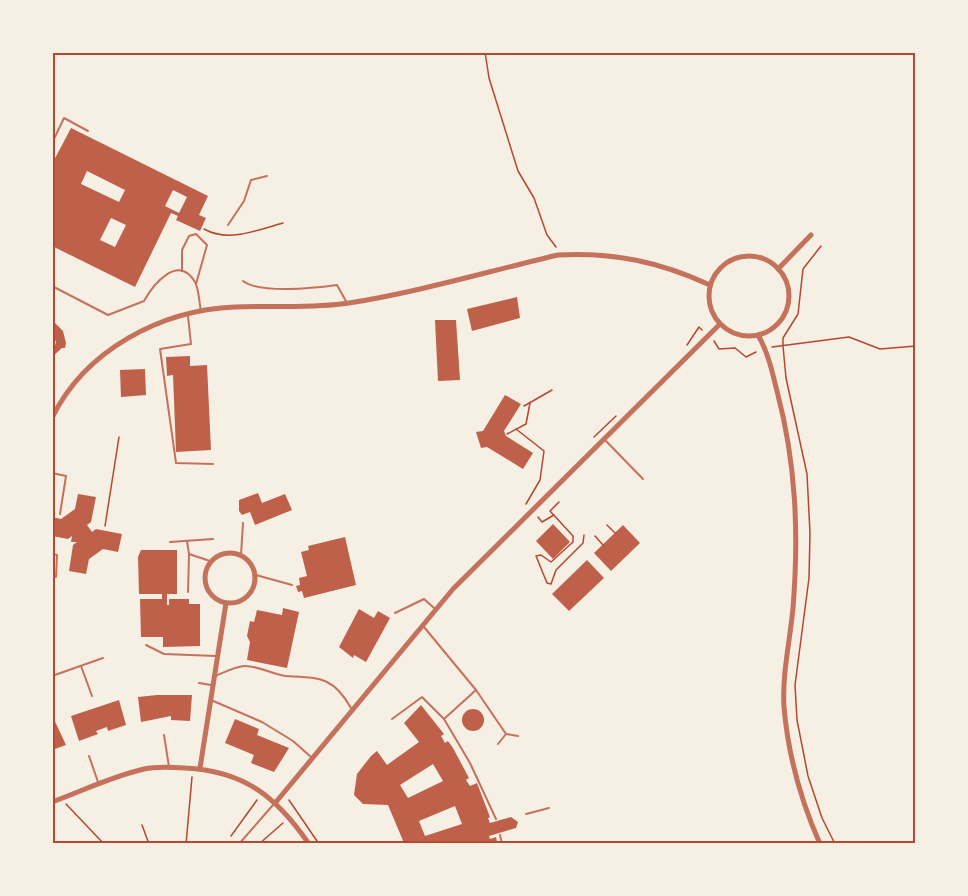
<svg xmlns="http://www.w3.org/2000/svg" width="968" height="896" font-family="Montserrat,sans-serif">
<style>
.building{fill:#bf614a;fill-rule:evenodd}
.lines{fill:none;stroke-linecap:round;stroke-linejoin:round}
.path{stroke:#b5482f;stroke-width:1.5}
.service{stroke:#c5725c;stroke-width:2}
.minor{stroke:#c5725c;stroke-width:5}
.neatline{fill:none;stroke:#b5482f;stroke-width:2}
</style>
<rect width="100%" height="100%" fill="#f6efe4"/>
<g class="building">
<path d="M71,128L208,196L199,215L206,218L200,231L176,220L178,216L171,213L135,287L52,246V164ZM87,171L125,190L119,202L81,184ZM173,190L187,197L179,213L165,206ZM111,218L126,225L115,247L100,240Z"/>
<path d="M517,297L520,318L472,331L467,309Z"/>
<path d="M435,320H456L460,380L438,381Z"/>
<path d="M55,323L63,331L66,343L65,348H62L52,357L56,342L52,333Z"/>
<path d="M190,356V366L207,365L211,450L176,452L173,375L167,376L166,357Z"/>
<path d="M145,369L146,395L121,397L120,370Z"/>
<path d="M505,395L521,404L504,431L506,436L533,453L523,469L487,447L481,448L476,432L483,431Z"/>
<path d="M258,493L262,503L285,494L292,510L255,525L250,512L242,515L239,511V500Z"/>
<path d="M78,494L96,497L91,522L87,525L92,532L96,529L122,534L118,552L103,549L89,559L86,574L69,571L73,545L77,542H71L72,536L68,539L52,536V517L61,519L75,509Z"/>
<path d="M553,524L570,542L553,559L536,541Z"/>
<path d="M623,525L640,543L611,571L594,553Z"/>
<path d="M345,537L356,585L304,598L302,591L298,592L296,586L300,585L299,578L307,576L301,552L309,550L308,546Z"/>
<path d="M141,550H177V594H167V605H169V599H189V604H200V646L163,647V637H141L140,599H162V594H139L138,557Z"/>
<path d="M587,560L604,578L569,611L552,594Z"/>
<path d="M283,608L299,612L287,668L247,660L250,642L247,636L250,621L254,622L257,610L282,615Z"/>
<path d="M359,609L374,618L378,611L390,618L366,662L354,655L353,658L339,647Z"/>
<path d="M157,695H192L190,721L171,720V716L141,722L138,697Z"/>
<path d="M119,700L126,725L108,731L107,727L96,731L98,734L79,741L71,716Z"/>
<path d="M421,705L444,734L441,736L445,743L448,741L453,748L469,778L466,780L470,786L477,783L490,817L488,818L490,823L511,817L518,822L516,828L489,836L490,839L496,837L497,842L404,843L388,805L363,804L354,795L357,774L371,756L377,751L387,765L419,742L404,723ZM433,764L443,781L408,798L400,785ZM455,806L462,824L425,836L419,821Z"/>
<circle cx="473" cy="720" r="11"/>
<path d="M52,715L66,745L52,750Z"/>
<path d="M235,719L259,729L257,735L289,748L274,772L251,763L254,755L225,743Z"/>
</g>
<g class="lines">
<g class="path">
<path d="M485,52L489,78L518,171L534,198L547,235L556,247"/>
<path d="M204,229C229,243 257,230 283,223"/>
<path d="M821,246L803,269L798,314L783,338V346L786,378L807,474L810,533L809,578L795,685L797,720L808,776L822,818L835,844"/>
<path d="M714,341L719,349L735,348L746,357L756,352"/>
<path d="M687,345L699,327L702,330"/>
<path d="M772,347L849,337L880,349L916,346"/>
<path d="M524,406L552,390"/>
<path d="M516,429L544,451L540,480L526,504"/>
<path d="M507,434L526,424L530,403"/>
<path d="M594,437L616,416"/>
<path d="M559,502L550,511L573,536V542L551,562L541,555L536,556L547,583L551,584L556,570L583,543L584,535"/>
<path d="M538,517L542,522L554,515"/>
<path d="M607,525L615,533"/>
<path d="M105,526L119,437"/>
<path d="M595,536L603,545"/>
<path d="M289,800L319,844"/>
<path d="M66,804L104,844"/>
<path d="M142,825L149,844"/>
<path d="M231,836L257,800"/>
<path d="M186,844L192,777"/>
<path d="M259,844L283,823"/>
</g>
<g class="service">
<path d="M52,143L64,118L88,131"/>
<path d="M228,225L244,201L251,180L267,176"/>
<path d="M182,271V250L189,236L196,234L207,245L196,284"/>
<path d="M243,281C260,294 315,288 337,285L347,303"/>
<path d="M52,286L108,315L144,301C153,285 178,253 195,282C199,289 199,302 201,311"/>
<path d="M188,316L191,344L160,349L176,463L213,464"/>
<path d="M605,440L643,479"/>
<path d="M52,473L66,476L60,514"/>
<path d="M187,541L189,554L210,561"/>
<path d="M170,542L213,539"/>
<path d="M52,554L57,555L56,577L52,576"/>
<path d="M241,555L243,523"/>
<path d="M256,575L292,585"/>
<path d="M188,592L189,554"/>
<path d="M395,613L424,599L434,608"/>
<path d="M424,627L476,690L506,734L518,736"/>
<path d="M146,645L164,654L216,656"/>
<path d="M81,666L92,696"/>
<path d="M52,676L103,658"/>
<path d="M215,676C223,673 236,666 245,666C259,666 272,674 286,676C319,678 333,676 351,708"/>
<path d="M199,683L211,685"/>
<path d="M476,690L444,719L470,763L496,819"/>
<path d="M211,700L262,722L293,741L311,757"/>
<path d="M392,719L422,697L444,719"/>
<path d="M164,735L169,767"/>
<path d="M498,744L506,734"/>
<path d="M89,756L98,782"/>
<path d="M526,814L549,808"/>
<path d="M500,835L502,844"/>
<path d="M239,844L273,805"/>
</g>
<g class="minor">
<circle cx="749" cy="296" r="40"/>
<path d="M778,269L811,235"/>
<path d="M758,335C768,352 772,371 777,391C796,463 799,533 793,608C790,641 782,674 784,707C788,754 801,801 820,844"/>
<path d="M52,418C85,350 161,310 235,307C273,305 310,309 349,303C419,292 489,271 558,255C614,252 660,262 710,285"/>
<circle cx="230" cy="578" r="25"/>
<path d="M200,768L226,603"/>
<path d="M52,802C82,791 113,776 144,769C157,766 172,767 185,768C244,771 276,796 309,844"/>
<path d="M276,802L453,589L720,324"/>
</g>
</g>
<rect width="968" height="896" fill="none" stroke="#f6efe4" stroke-width="108"/>
<rect x="54" y="54" width="860" height="788" class="neatline"/>
</svg>
